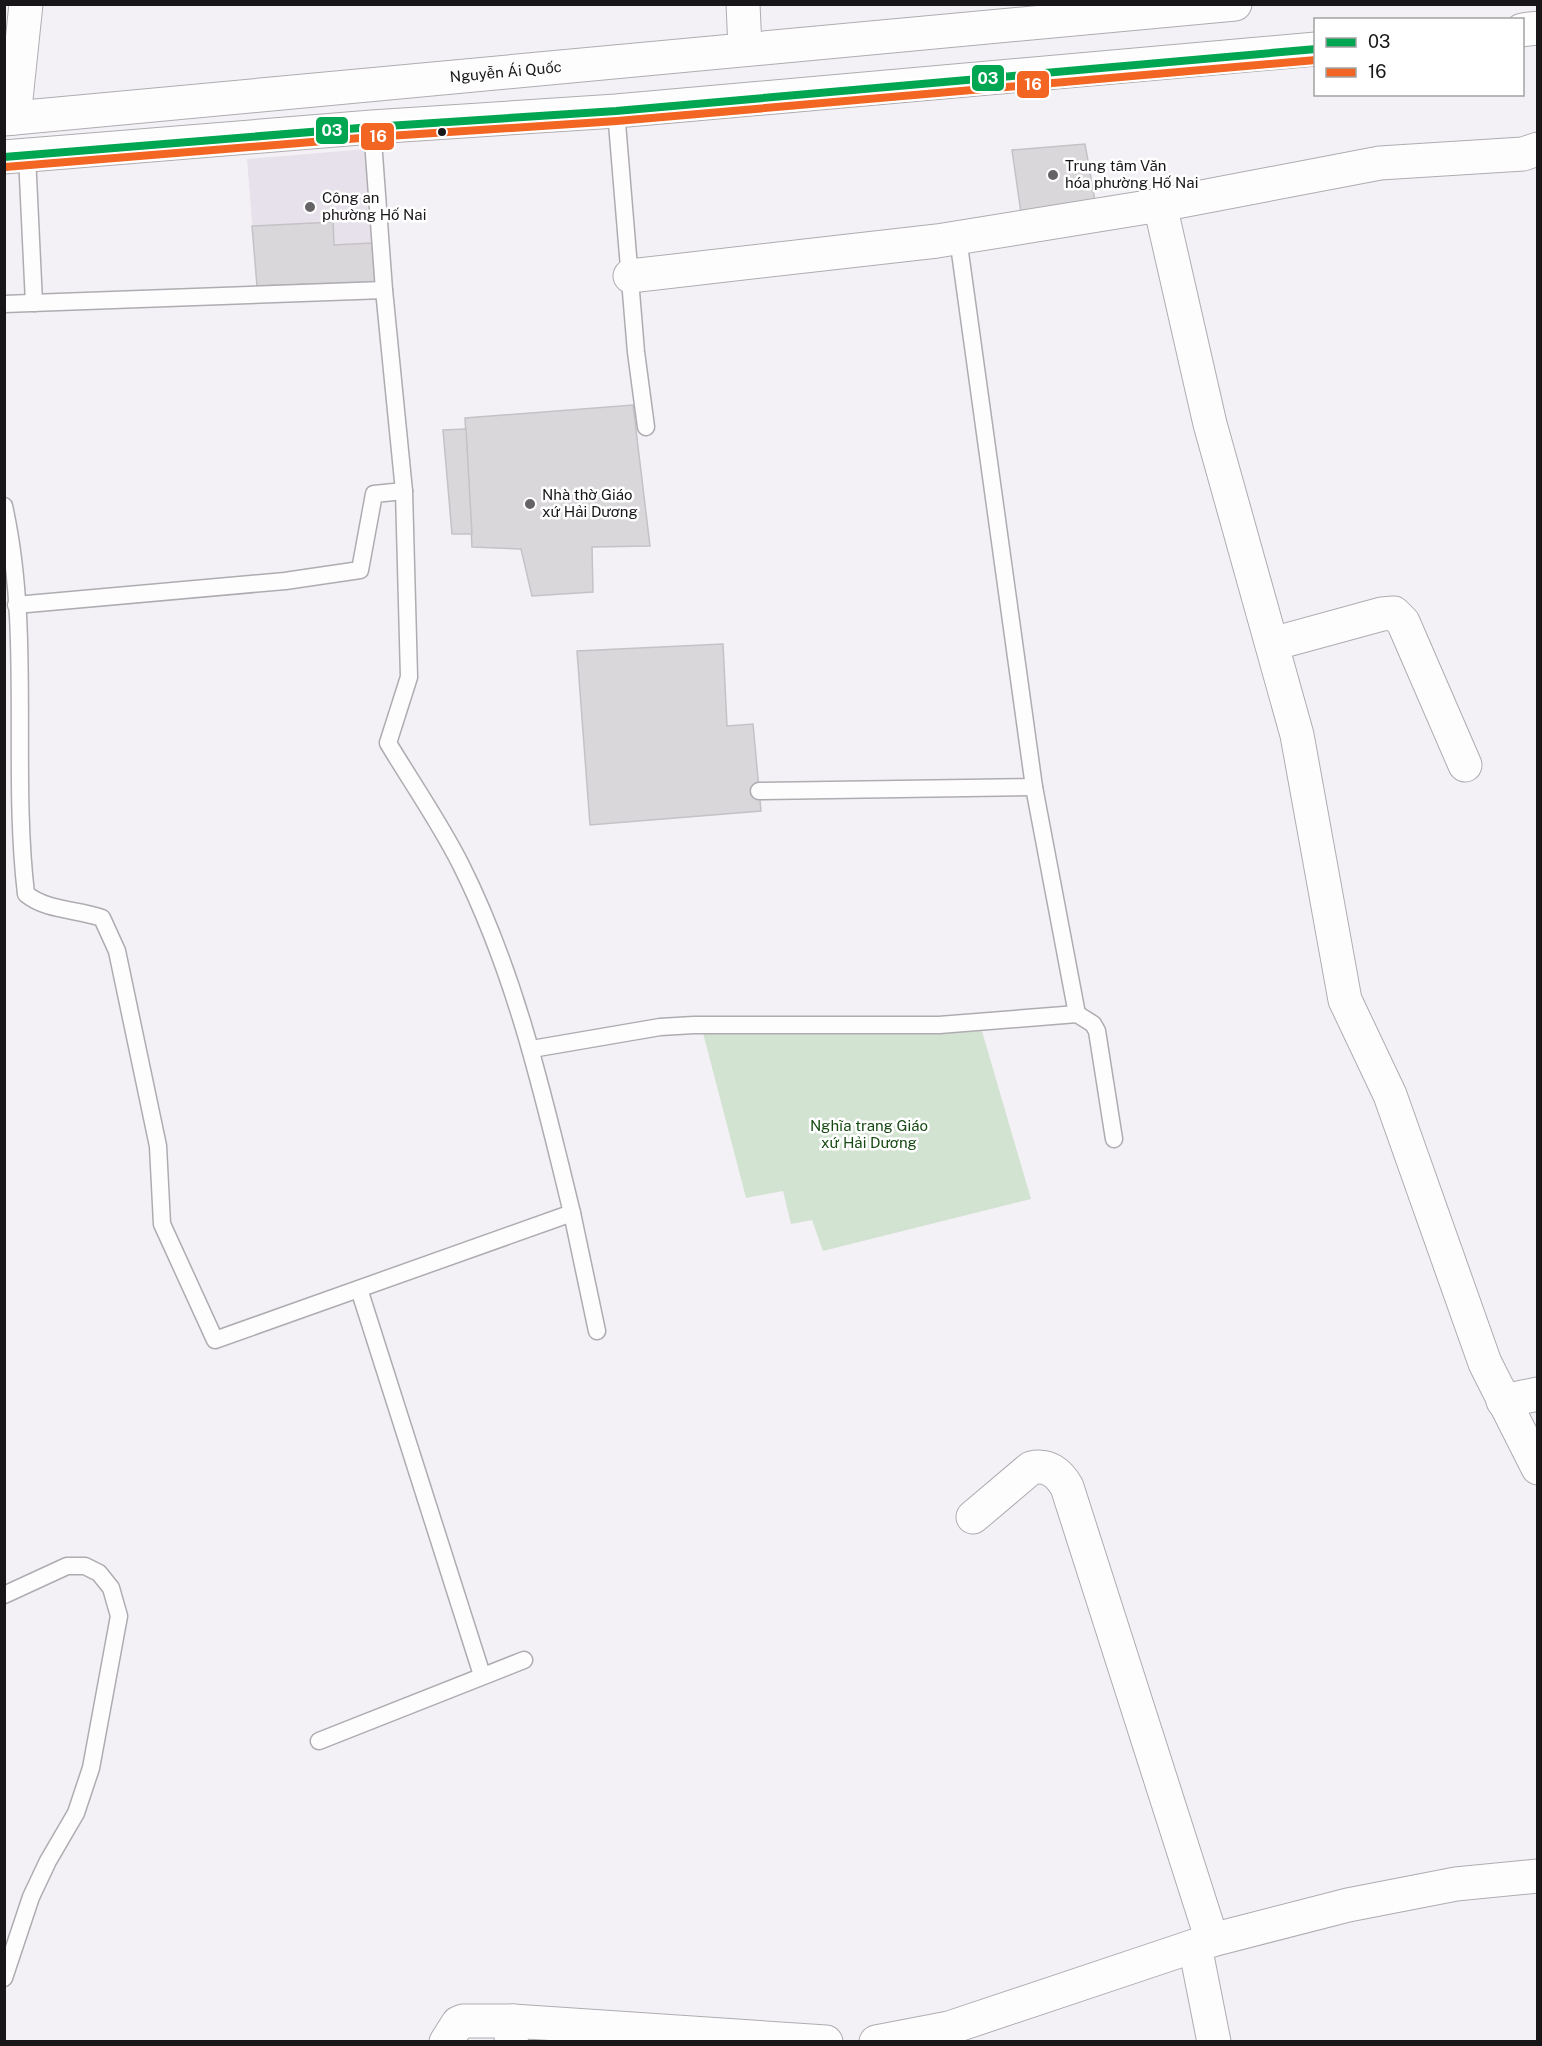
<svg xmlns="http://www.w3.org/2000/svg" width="1542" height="2046" font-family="'Public Sans',sans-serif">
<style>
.built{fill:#e6e1ea}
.green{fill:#d3e3d2}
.building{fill:#dad7db;stroke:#c4c2c6;stroke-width:1.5}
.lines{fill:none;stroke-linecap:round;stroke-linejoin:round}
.service-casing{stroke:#aeacb0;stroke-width:19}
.minor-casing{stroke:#aeacb0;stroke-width:35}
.tertiary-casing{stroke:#aeacb0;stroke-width:35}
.primary-casing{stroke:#aeacb0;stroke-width:35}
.service{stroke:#fdfdfe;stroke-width:16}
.minor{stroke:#fdfdfe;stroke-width:33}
.tertiary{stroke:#fdfdfe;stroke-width:33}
.primary{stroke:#fdfdfe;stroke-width:33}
.bus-1-casing{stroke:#fff;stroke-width:12}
.bus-2-casing{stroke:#fff;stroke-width:12}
.bus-1{stroke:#00a651;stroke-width:8}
.bus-2{stroke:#f26522;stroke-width:8}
.bus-dot{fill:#181618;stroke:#fff;stroke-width:2}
.poi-dot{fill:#656366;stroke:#fff;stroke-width:2}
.labels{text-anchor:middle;stroke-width:5;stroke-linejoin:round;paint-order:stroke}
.street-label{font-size:15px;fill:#181618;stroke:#fff}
.poi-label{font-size:15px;fill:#181618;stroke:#fff;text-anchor:start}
.park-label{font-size:15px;fill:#174a13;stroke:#fff}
.line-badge{stroke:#fff;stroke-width:2}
.badge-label{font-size:16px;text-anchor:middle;font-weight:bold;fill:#fff}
</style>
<rect width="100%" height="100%" fill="#f4f1f6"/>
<path class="built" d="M366,149L375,282L257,286L247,159Z"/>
<path class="green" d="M982,1031L1031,1199L823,1251L812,1220L791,1224L783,1191L746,1198L703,1033H933Z"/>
<g class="building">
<path d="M1085,144L1095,201L1021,213L1012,150Z"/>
<path d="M333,222L334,245L372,243L375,282L257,286L252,226Z"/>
<path d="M633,405L650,546L592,547L593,592L532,596L521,549L472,547L465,418Z"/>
<path d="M466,429L472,534H452L443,430Z"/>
<path d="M723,644L727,726L753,724L761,811L590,825L577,651Z"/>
</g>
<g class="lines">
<g class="service-casing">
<g id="service">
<path d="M616,111L636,352L646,427"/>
<path d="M27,156L34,303"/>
<path d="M4,304L384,290"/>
<path d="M4,506C32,632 11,766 26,894C47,911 77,909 102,918L117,951L158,1146L162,1224L215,1340L572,1213C543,1094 516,975 461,865C440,823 412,783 388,743L409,677L404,491L384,290L372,127"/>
<path d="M16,605L285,581L360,570L374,494L404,491"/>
<path d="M1034,787L1077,1014"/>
<path d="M759,791L1034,787L958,238"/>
<path d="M532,1049L660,1027L694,1025H939L1077,1014L1093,1024L1097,1031L1114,1139"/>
<path d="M572,1213L597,1331"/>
<path d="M359,1289L482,1675"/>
<path d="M4,1595L67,1566H85L99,1573L111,1588L119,1616L91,1768L76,1813L48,1861L31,1897L4,1978"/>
<path d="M319,1741L524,1660"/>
</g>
</g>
<g class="minor-casing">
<g id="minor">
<path d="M14,118L26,4"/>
<path d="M1160,205L1210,424L1297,735L1345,1000L1390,1095L1485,1363L1538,1468"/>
<path d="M630,276L937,241L1160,205L1380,163L1523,154L1538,149"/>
<path d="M1272,644L1382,614L1394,613L1403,622L1465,765"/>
<path d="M1503,1401L1538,1394"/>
<path d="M973,1517L1031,1468C1048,1464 1059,1473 1067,1487L1212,1940"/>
<path d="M1195,1946L1214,2042"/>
<path d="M446,2042L458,2023L463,2021H513"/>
<path d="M511,2042L513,2021L826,2042"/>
<path d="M876,2042L949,2028L1212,1940L1348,1905L1456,1884L1538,1876"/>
</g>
</g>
<g class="tertiary-casing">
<path id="tertiary" d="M743,4L745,48"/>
</g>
<g class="primary-casing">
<g id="primary">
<path d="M1522,30L1538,28"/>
<path id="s1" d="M4,119L1235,4"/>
<path d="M4,157L372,127L616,111L1316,49"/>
</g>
</g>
<use href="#service" class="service"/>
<use href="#minor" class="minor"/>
<use href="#tertiary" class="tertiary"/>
<use href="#primary" class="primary"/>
<g class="bus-1-casing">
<path id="bus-1" d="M4,157L372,127L616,111L1316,49"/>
</g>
<g class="bus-2-casing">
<path id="bus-2" d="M5,167L373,137L617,121L1316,60"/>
</g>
<use href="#bus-1" class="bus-1"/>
<use href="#bus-2" class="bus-2"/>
</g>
<circle class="bus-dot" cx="442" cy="132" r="5"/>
<g class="poi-dot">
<circle cx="1053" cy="175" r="6"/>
<circle cx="310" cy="207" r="6"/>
<circle cx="530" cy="504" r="6"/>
</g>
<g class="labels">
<g class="street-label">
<text dy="5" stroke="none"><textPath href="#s1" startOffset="504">Nguyễn Ái Quốc</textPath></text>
</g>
<g class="poi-label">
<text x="1065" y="171">Trung tâm Văn<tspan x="1065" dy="17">hóa phường Hố Nai</tspan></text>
<text x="322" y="203">Công an<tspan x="322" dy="17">phường Hố Nai</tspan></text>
<text x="542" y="500">Nhà thờ Giáo<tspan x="542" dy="17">xứ Hải Dương</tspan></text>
</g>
<g class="park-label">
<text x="869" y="1131">Nghĩa trang Giáo<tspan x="869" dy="17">xứ Hải Dương</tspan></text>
</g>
</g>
<g class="line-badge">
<rect x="971" y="64" width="34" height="28" rx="6" fill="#00a651"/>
<rect x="1016" y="70" width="34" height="29" rx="6" fill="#f26522"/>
<rect x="315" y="116" width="34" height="29" rx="6" fill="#00a651"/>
<rect x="360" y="122" width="35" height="29" rx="6" fill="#f26522"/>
</g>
<g class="badge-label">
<text x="988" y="84">03</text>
<text x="1033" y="90">16</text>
<text x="332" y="136">03</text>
<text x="378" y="142">16</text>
</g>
<rect width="1542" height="2046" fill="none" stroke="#181618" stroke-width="12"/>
<rect x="1314" y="18" width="210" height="78" fill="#ffffff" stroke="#a3a2a3" stroke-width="1.5"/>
<rect x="1326" y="38" width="30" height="9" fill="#00a651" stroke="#a3a2a3" stroke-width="1.5"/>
<text x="1368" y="48" font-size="18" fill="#181618">03</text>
<rect x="1326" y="68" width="30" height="9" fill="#f26522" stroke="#a3a2a3" stroke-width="1.5"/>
<text x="1368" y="78" font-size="18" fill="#181618">16</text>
</svg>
